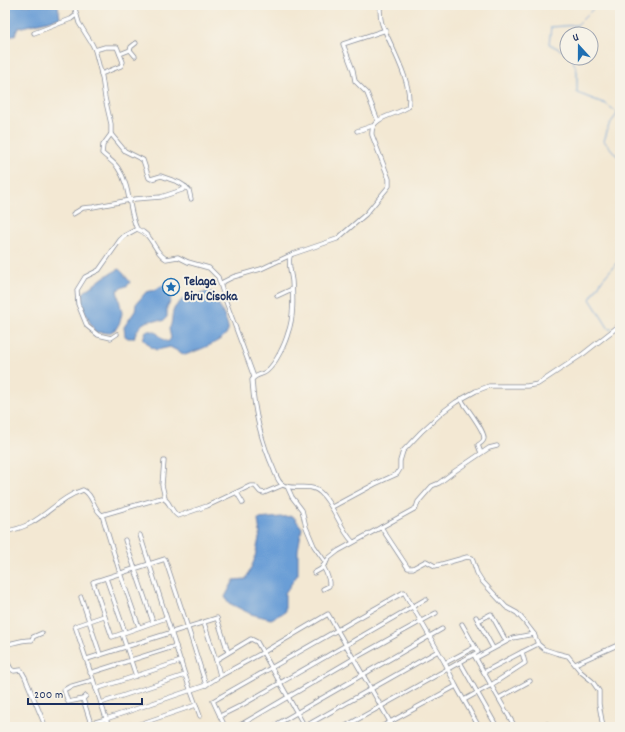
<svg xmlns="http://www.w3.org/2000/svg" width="625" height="732" font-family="Dekko,sans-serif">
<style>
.water{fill:#6b9ed6;stroke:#43669a}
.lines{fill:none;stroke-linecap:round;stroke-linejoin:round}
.stream{stroke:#6b9ed6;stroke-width:1}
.street-casing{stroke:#878c98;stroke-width:5}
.street{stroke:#fff;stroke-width:3.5}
.labels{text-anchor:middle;stroke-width:4;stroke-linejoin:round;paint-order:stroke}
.poi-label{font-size:13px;font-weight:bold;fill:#1b2f5e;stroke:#f7f3e8;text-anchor:start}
</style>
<rect width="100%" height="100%" fill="#f7f3e8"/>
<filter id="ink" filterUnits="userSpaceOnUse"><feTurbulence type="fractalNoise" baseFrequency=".025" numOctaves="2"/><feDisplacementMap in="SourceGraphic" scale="8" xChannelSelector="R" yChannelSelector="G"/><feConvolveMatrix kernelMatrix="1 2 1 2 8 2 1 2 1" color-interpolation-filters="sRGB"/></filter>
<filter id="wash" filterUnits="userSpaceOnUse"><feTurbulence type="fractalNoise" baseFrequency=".012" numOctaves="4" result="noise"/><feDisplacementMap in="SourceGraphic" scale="16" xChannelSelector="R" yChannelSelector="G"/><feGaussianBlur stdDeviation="0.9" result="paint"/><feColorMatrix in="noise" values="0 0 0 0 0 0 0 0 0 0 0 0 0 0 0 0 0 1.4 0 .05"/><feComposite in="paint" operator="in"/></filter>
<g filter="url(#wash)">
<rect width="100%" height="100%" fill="#f3e8d3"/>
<g class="water">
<path d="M5,5H58L60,18L18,28L15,35L5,39Z"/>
<path d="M119,269L123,273L130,282L128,285L117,290L122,313L120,322L116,329L109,333L95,332L85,313L79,296L104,277Z"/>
<path d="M168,282L175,286L172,292L169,305H167V317L163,321C146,319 140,322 134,338H128L125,336L124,327L135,311L136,304L146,292L155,290Z"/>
<path d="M208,291L212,293C217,302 226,317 228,327C231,340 195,351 185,355L170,347L157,350L152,348L143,339L146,331C159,329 158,338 168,342L171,338L169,329C173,323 171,316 174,309C176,305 181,301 185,297L192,298Z"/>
<path d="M293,516L302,528L298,550V574L285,593V612L271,619L251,614L229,603L225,597L234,580L246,579L254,561L260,534L258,519Z"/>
</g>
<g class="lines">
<g class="stream">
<path d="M567,53L549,44L551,27L577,25L591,11L596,5"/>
<path d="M572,58L577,71V93L606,104L618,113L609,125L604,141L620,159"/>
<path d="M612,329H609L590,299L602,280L620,259"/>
</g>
</g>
</g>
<g filter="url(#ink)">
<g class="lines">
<g class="street-casing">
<g id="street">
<path d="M74,5L79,23L92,44L95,50L102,77L105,98L111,124V134L103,145L102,153C107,158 114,162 118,168C131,187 128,210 137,229"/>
<path d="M34,33L71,19L76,15"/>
<path d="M95,50L105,47H117L123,62L121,66L101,74"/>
<path d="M130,50L131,47L136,43"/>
<path d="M120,54L130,50L135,56"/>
<path d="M378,121L367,93L355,81L353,70L343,44L386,30"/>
<path d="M357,131L372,126"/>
<path d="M111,134L125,151L143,160L149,178L151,179L161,176C173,181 179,180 189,190L191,199"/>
<path d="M73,214L83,208L93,207L135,199L161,197L182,190L186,187"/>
<path d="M290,256C288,264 291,273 292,281C293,297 294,317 288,333C285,344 276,363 267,371C263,375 255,374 252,380C254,411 261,441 274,470C276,475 278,482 283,485C293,491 310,482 321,493C335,507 340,529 353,542"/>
<path d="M221,283L233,277L261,269L293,254L337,239L366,214L389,186V179L372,135C370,116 395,116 408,107C414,85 390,45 382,24C380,18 380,11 380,5"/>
<path d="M277,296L292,289"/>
<path d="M117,334L111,338L98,335L87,326L78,304L77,290L85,277L99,270L120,240L124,236L137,229C154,235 152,250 166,259L178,257L188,262L209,268L218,277L225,299L254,377"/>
<path d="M461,399C466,408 484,429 484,438C484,442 481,443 478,445L481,453"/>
<path d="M164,461L162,485L165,498"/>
<path d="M287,486L292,497L302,510L306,527L314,546L326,563"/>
<path d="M237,493L243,503"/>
<path d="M332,507L375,484L397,474L400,469V461L403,451L421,432L444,411L456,402L476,391L489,386H527L538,384L583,354L620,325"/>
<path d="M102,515L120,573L139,627"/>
<path d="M381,527L408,568H413L426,561L435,566L467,557L472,558L477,573L482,581L506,607L517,613L524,621L534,634L538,644L544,649L556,653L568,656L581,672L592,681L599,691V704L603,727"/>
<path d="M5,531C40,528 54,499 83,490C93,494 93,509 102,515L161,498C170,499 170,511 178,516L207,506L250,486H255L260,492L264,493L283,485"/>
<path d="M140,535L185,675L200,716"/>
<path d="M125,540L153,622"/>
<path d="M323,566C326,572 330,579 329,586L323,589"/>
<path d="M314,573L321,569L329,558L338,551L416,508L418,502L432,486L439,483L455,471L489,448L497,446"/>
<path d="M106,578L125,632"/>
<path d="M81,597L100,654"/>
<path d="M104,616L75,626L109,727"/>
<path d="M476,617L493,648"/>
<path d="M166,618L112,637L93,582L165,559L188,628L206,685"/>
<path d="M478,621L491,614L506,641"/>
<path d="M204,623L216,660"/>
<path d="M462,624L475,647"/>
<path d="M122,634L136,676"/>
<path d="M5,645C14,643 23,639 32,640L33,637L42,633"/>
<path d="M474,655L515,727"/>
<path d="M5,658L11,669L14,671L21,670L25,677L44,723L43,727"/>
<path d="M476,658L513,638L534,634"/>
<path d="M87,659L217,618L228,652"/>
<path d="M460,662L497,727"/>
<path d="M575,664L620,644"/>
<path d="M484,672L522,652"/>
<path d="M90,673L176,646"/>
<path d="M220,676L216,660L251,639L257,642L305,727"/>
<path d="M96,689L181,661"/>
<path d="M86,696L83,699L68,702L64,690L69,687L93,680"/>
<path d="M499,698L530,681"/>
<path d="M83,699L92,727"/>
<path d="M464,700L491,685L525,663L522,652L538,644"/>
<path d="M101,703L185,675"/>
<path d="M220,716L213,701L404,592L445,663L456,686L479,727"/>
<path d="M78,727L106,719L206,685L220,676L262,653L328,614L393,727"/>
<path d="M131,727L196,705"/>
<path d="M225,727L220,716L242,705L426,599"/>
<path d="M237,727L353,659L436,613"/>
<path d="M272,727L442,629"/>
<path d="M304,727L438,651"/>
<path d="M344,727L478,652L475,647L445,663"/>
<path d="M381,727L456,686"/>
<path d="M541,727L547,724L548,727"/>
</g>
</g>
<use href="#street" class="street"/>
</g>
</g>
<defs>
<g id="sight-ring" transform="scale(0.9)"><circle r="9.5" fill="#f7f3e8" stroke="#1f6fb2" stroke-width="1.5"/><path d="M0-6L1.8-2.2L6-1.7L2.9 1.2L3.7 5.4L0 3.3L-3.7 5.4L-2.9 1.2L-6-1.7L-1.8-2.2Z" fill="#1f6fb2"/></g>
</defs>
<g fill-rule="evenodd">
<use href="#sight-ring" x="171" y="287"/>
</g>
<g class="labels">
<g class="poi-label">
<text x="184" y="285">Telaga<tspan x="184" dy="15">Biru Cisoka</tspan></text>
</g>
</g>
<rect width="625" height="732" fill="none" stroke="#f7f3e8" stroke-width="20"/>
<g transform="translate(579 46) rotate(339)"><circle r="19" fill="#f7f3e8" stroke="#9fa5b1"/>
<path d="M0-3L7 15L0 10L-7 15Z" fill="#1f6fb2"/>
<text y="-6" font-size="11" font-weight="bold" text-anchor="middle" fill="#1b2f5e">U</text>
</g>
<path d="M28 698v6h114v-6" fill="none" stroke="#1b2f5e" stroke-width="2"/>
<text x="34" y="698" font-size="12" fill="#1b2f5e" stroke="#f7f3e8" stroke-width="3" paint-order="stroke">200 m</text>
</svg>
